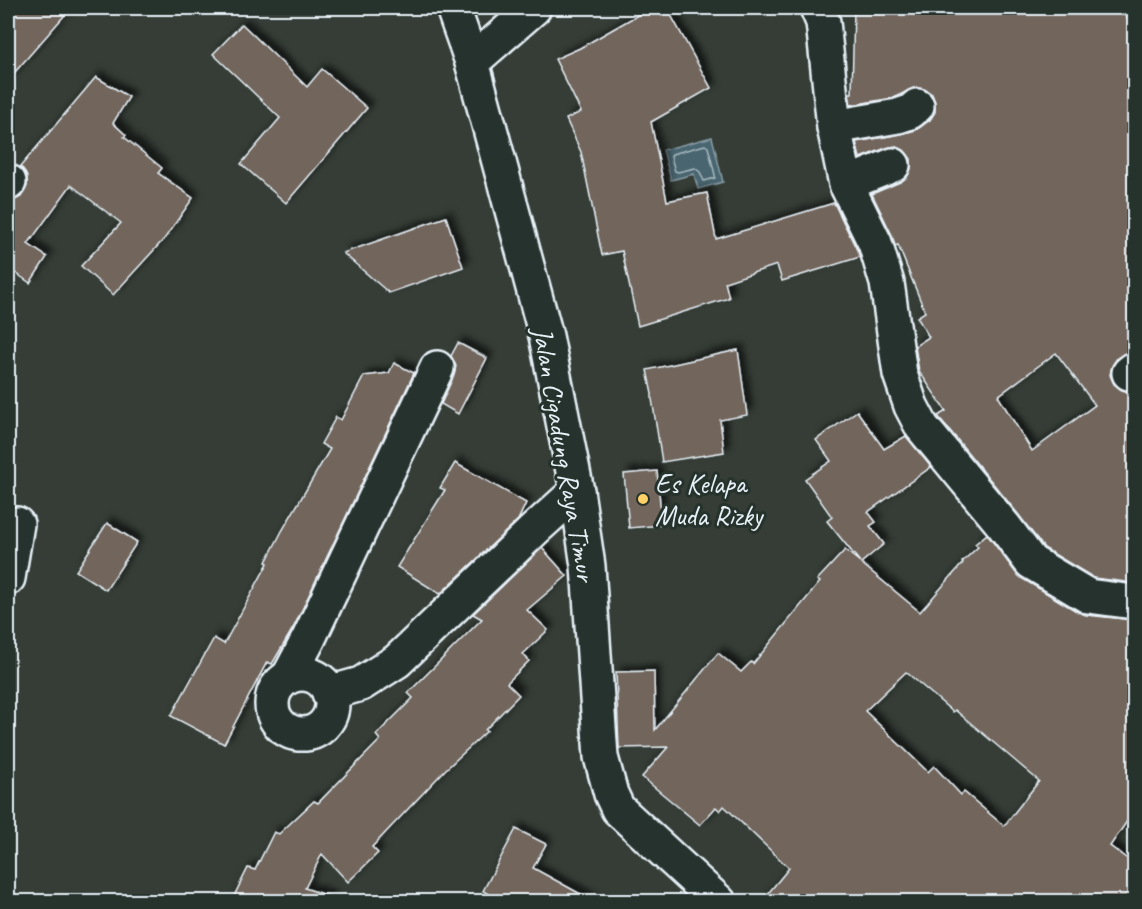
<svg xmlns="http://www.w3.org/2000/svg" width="1142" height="909" font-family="Caveat,sans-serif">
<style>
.water{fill:#49656f;stroke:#899da6;stroke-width:1.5}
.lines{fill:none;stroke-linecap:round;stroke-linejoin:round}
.shore{stroke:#a8b9c1;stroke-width:1.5}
.building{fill:#71655c;stroke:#e8f1f8;stroke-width:1.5;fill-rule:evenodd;filter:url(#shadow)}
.minor-casing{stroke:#e8f1f8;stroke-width:38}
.minor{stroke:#26332d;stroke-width:33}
.poi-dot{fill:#ffd166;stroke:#26332d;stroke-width:2}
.labels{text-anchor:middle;stroke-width:6;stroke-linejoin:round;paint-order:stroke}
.street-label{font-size:28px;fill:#e8f1f8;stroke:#26332d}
.poi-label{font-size:28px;fill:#e8f1f8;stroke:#26332d;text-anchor:start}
</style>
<defs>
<filter id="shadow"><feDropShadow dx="5.5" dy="-5.5" stdDeviation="3" flood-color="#0009"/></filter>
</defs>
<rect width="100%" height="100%" fill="#353d36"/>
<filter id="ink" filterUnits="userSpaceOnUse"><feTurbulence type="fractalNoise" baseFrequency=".0167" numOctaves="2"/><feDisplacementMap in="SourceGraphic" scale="12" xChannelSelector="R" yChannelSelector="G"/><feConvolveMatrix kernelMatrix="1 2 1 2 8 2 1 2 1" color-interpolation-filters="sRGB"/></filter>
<g filter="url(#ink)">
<path class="water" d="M712,137L723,182L698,189L694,174L671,180L663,150Z"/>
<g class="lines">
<path class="shore" d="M705,145L708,147L715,175V178L704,181L700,172L695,168L678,172L675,171L671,157L672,154Z"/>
</g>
<g class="building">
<path d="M8,8H71L8,80Z"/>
<path d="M650,8H667L711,88L651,122L667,201L707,193L716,239L834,203L857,250L860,257L782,281L777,265L725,282L729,298L638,326L622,251L602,255L581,152L566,119L581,112L555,59L580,48Z"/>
<path d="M854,8H933L932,16L980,8H1114L1134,23V351H1131L1123,354L1117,358L1112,366L1110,375L1114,384L1122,390L1131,392L1134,390V583L1094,578L1044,548L1018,514L938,416L946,411L919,371L915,346L929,337L917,317L925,312L898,245L895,246L892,235L872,194L900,182L907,177L911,168V159L904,150L895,146L886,148L860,158L856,142L901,134L916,130L930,120L935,112V102L932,94L924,89L914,88L893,98L851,105L849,93H852ZM1056,353L1095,405L1032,451L998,396Z"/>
<path d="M242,24L307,87L322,69L367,108L286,203L241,164L280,118L213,54Z"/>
<path d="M96,77L129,97L113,123L126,135L124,137L162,168L158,173L193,198L165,238L113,295L81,266L121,223L71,185L28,244L47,257L30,283L10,269L8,272V201H13L21,197L27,186V177L23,169L20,167Z"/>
<path d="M446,217L463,267L389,293L343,253Z"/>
<path d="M458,343L487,358L458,414L441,404L454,375L456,366L451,356Z"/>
<path d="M738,350L747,415L720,420L724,452L662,462L652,399V394L647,370Z"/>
<path d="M394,363L414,373L295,625L272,664L267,662L224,744L171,716L214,638L224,644L268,563L266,562L282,531L330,449L321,444L336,417L341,420L364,376L389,373Z"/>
<path d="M857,411L884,449L906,436L931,467L868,512L876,522L870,526L884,544L861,563L920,612L963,563L962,562L978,547L975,544L987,534L1016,573L1021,578L1078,612L1086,615L1134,620V811L1110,846L1134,864V902H761L789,868L724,806L720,811L716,807L700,825L642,777L668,747L619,748L616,672L654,671L655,730L718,653L741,672L751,662L753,664L820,582L817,580L845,550L860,562L827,521L832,517L805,479L831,461L816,440ZM906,672L953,712L955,710L1039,781L1004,826L964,792L961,795L934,766L928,772L865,711Z"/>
<path d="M455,463L526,503L518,520L440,594L397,567L445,490L440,488Z"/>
<path d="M657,471L662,525L629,528L624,474Z"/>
<path d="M107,523L137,542L106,590L76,571Z"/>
<path d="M542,548L567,576L527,610L548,630L523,654L529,661L507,683L519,695L485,730L487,731L445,770L372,847L378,853L348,882L322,854L305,888L331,897L330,902H231L248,868L255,870L274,832L279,834L314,801L318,803L380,740L376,735L413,698L408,693L482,619L473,614Z"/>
<path d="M516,829L546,844L533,868L595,902H503L483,891Z"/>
</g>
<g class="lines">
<g class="minor-casing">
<g id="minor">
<path d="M453,8L472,62L546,336L577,491L588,566L601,757L611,794L618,809L719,902"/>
<path d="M817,8L823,22L834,127L846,184L875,243L887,283L900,374L911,406L922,427L1004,526L1031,562L1088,596L1134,602"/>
<path d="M472,62L534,8"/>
<path d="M834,127L898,116L910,112L917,106"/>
<path d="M8,183L9,182"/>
<path d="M846,184L893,165"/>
<path d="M1129,373L1134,369"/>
<path d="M8,578L17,524"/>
<circle cx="302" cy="704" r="30"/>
<path d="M289,676L308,640L437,368"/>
<path d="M329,693L361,684L397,661L534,530L577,491"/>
</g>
</g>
<use href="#minor" class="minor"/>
</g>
</g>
<circle class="poi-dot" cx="643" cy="499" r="6"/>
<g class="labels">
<g class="street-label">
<text transform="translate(565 454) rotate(80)" y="10">Jalan Cigadung Raya Timur</text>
</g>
<g class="poi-label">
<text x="655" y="493">Es Kelapa<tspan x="655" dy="32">Muda Rizky</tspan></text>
</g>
</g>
<rect width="1142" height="909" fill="none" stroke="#26332d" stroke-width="30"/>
<rect x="15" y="15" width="1112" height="879" fill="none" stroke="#e8f1f8" stroke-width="2" filter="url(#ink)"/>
</svg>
